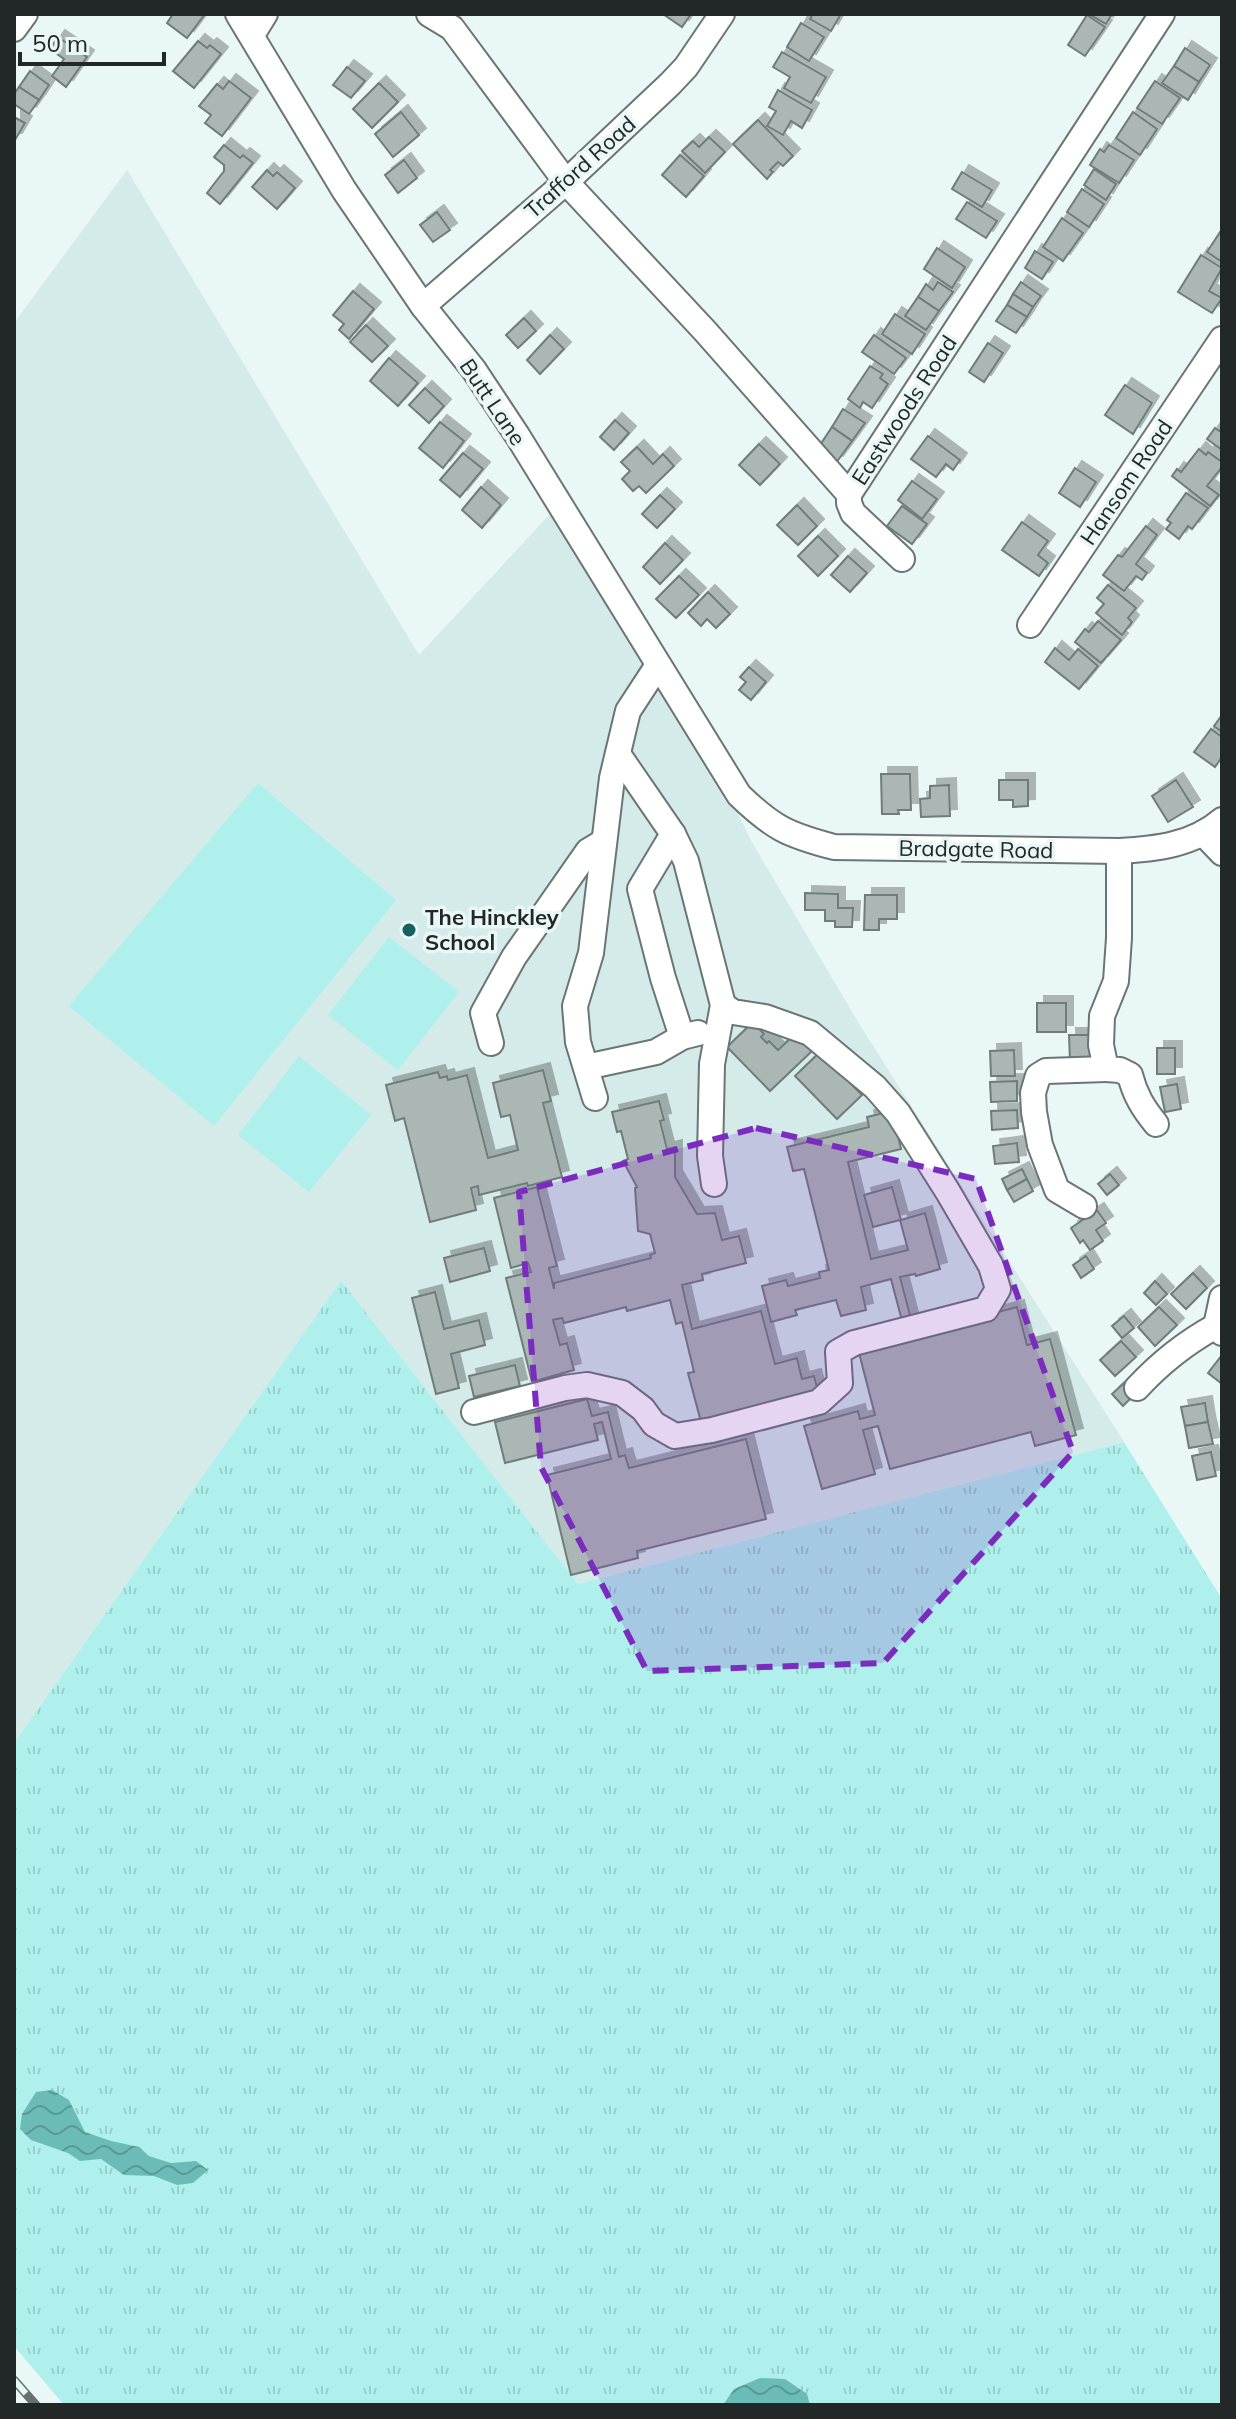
<svg xmlns="http://www.w3.org/2000/svg" width="1236" height="2419" font-family="Mulish,sans-serif">
<style>
.built{fill:#d4ebe9}
.grass{fill:url(#grass-tufts)}
.green{fill:#aff0ec}
.water{fill:url(#water-waves)}
.building{fill:#aab7b5;stroke:#707c7b;stroke-width:2;filter:url(#shadow)}
.lines{fill:none;stroke-linecap:round;stroke-linejoin:round}
.minor-casing{stroke:#6a7675;stroke-width:28}
.minor{stroke:#fff;stroke-width:24}
.rail-casing{stroke:#697170;stroke-width:9}
.rail{stroke:#e9f7f6;stroke-width:6;stroke-dasharray:18;stroke-linecap:butt}
.marked{fill:#7b2cbf;fill-opacity:0.2;stroke:#7b2cbf;stroke-width:6;stroke-dasharray:16 10;stroke-linejoin:round}
.poi-dot{fill:#13625f;stroke:#e9f7f6;stroke-width:3}
.labels{text-anchor:middle;stroke-width:7;stroke-linejoin:round;paint-order:stroke}
.street-label{font-size:22px;fill:#222727;stroke:#e9f7f6}
.poi-label{font-size:22px;font-weight:bold;fill:#222727;stroke:#e9f7f6;text-anchor:start}
</style>
<defs>
<pattern id="grass-tufts" width="24" height="20" patternUnits="userSpaceOnUse" patternTransform="scale(2)"><rect width="24" height="20" fill="#aff0ec"/><path d="M3 7l-1-3M5 7V3M7 7l1-3M15 17l-1-3M17 17v-4M19 17l1-3" fill="none" stroke="#96ceca"/></pattern>
<pattern id="water-waves" width="16" height="10" patternUnits="userSpaceOnUse" patternTransform="scale(2)"><rect width="16" height="10" fill="#6bbcb7"/><path d="M0 5q4-4 8 0t8 0" fill="none" stroke="#589995"/></pattern>
<filter id="shadow"><feDropShadow dx="7" dy="-7" stdDeviation="0" flood-color="#0004"/></filter>
</defs>
<rect width="100%" height="100%" fill="#e9f7f6"/>
<path class="built" d="M127,170L419,655L552,512L725,786L750,839L858,1022L1124,1442L578,1584L341,1282L14,1743V323Z"/>
<path class="grass" d="M341,1281L578,1584L1124,1442L1222,1599V2405H64L14,2346V1743Z"/>
<g class="green">
<path d="M258,783L396,900L214,1126L69,1006Z"/>
<path d="M389,937L459,992L398,1070L328,1015Z"/>
<path d="M299,1056L371,1115L309,1192L238,1135Z"/>
</g>
<g class="water">
<path d="M52,2090L69,2100L85,2132L111,2141L139,2147L149,2156L171,2163L196,2161L208,2170L193,2183L177,2185L154,2176L124,2175L101,2159L80,2161L68,2153L31,2140L20,2129L22,2114L36,2092Z"/>
<path d="M760,2378L785,2379L807,2394L810,2405H723L734,2389Z"/>
</g>
<g class="building">
<path d="M173,14H205L187,38L167,23Z"/>
<path d="M663,14H691L682,27Z"/>
<path d="M813,14H841L831,31L810,19Z"/>
<path d="M1089,14H1112L1106,24Z"/>
<path d="M1087,15L1105,27L1085,56L1068,45Z"/>
<path d="M801,23L824,37L809,61L787,47Z"/>
<path d="M58,37L87,57L66,87L52,76L64,59L50,49Z"/>
<path d="M198,41L207,48L210,45L221,54L194,88L173,71Z"/>
<path d="M1185,48L1210,65L1199,82L1174,66Z"/>
<path d="M782,52L826,77L811,103L784,88L790,77L773,67Z"/>
<path d="M1174,66L1199,82L1188,100L1162,83Z"/>
<path d="M347,67L365,81L351,98L333,85Z"/>
<path d="M30,71L49,85L39,100L19,87Z"/>
<path d="M229,81L251,98L222,136L205,123L211,115L199,106L217,84L223,89Z"/>
<path d="M1155,81L1180,98L1162,124L1137,108Z"/>
<path d="M379,83L398,102L372,128L353,109Z"/>
<path d="M19,87L39,100L29,114L14,104V94Z"/>
<path d="M778,90L812,110L802,128L791,121L783,135L767,126L776,111L769,107Z"/>
<path d="M401,112L419,135L393,157L375,134Z"/>
<path d="M1133,112L1157,129L1140,155L1116,138Z"/>
<path d="M14,117L25,123L15,140H14Z"/>
<path d="M758,120L793,156L783,166L778,162L770,170L773,172L767,179L733,144Z"/>
<path d="M709,137L725,152L705,173L682,151L693,141L699,147Z"/>
<path d="M224,145L240,158L243,155L253,163L220,204L207,193L224,171V165L214,157Z"/>
<path d="M1109,145L1134,160L1119,183L1090,165L1100,149L1104,152Z"/>
<path d="M680,155L704,176L686,197L662,175Z"/>
<path d="M404,160L417,178L398,193L385,175Z"/>
<path d="M1094,169L1116,184L1106,200L1084,185Z"/>
<path d="M267,170L273,176L277,172L295,188L277,209L252,187Z"/>
<path d="M962,172L992,190L982,207L952,189Z"/>
<path d="M1082,189L1104,204L1089,227L1067,212Z"/>
<path d="M967,202L997,221L986,238L956,219Z"/>
<path d="M437,212L450,230L433,242L420,225Z"/>
<path d="M1062,218L1083,233L1063,261L1043,247Z"/>
<path d="M1222,229V262L1207,252Z"/>
<path d="M937,248L965,267L952,288L924,269Z"/>
<path d="M1035,251L1053,262L1042,279L1025,268Z"/>
<path d="M1201,255L1222,268L1209,291L1222,298L1212,313L1178,292Z"/>
<path d="M938,282L953,292L939,311L918,297L926,284L933,290Z"/>
<path d="M1021,282L1041,296L1033,307L1013,294Z"/>
<path d="M353,291L374,309L349,339L339,330L344,324L333,315Z"/>
<path d="M1013,294L1033,307L1027,317L1007,305Z"/>
<path d="M918,297L939,311L926,330L905,316Z"/>
<path d="M1007,305L1027,317L1016,333L996,321Z"/>
<path d="M895,314L925,334L912,354L882,334Z"/>
<path d="M524,318L536,331L518,348L506,335Z"/>
<path d="M366,325L388,346L372,362L350,342Z"/>
<path d="M550,335L564,349L540,374L527,360Z"/>
<path d="M874,335L906,358L894,374L862,352Z"/>
<path d="M988,343L1003,353L984,382L969,372Z"/>
<path d="M389,358L418,383L398,406L370,381Z"/>
<path d="M870,366L883,374L880,378L888,384L872,408L863,402L860,408L848,399Z"/>
<path d="M1125,385L1152,403L1133,434L1105,415Z"/>
<path d="M425,388L444,406L429,423L409,405Z"/>
<path d="M843,409L865,423L852,441L832,427Z"/>
<path d="M615,420L629,433L614,450L600,437Z"/>
<path d="M440,422L464,441L443,468L419,448Z"/>
<path d="M832,427L852,441L836,463L824,455L827,450L820,445Z"/>
<path d="M1215,428L1219,431L1222,428V450L1207,439Z"/>
<path d="M928,436L960,460L953,470L946,464L936,477L911,459Z"/>
<path d="M759,444L780,464L760,485L739,465Z"/>
<path d="M637,447L653,464L663,454L674,466L646,493L639,486L633,491L622,479L630,471L621,462Z"/>
<path d="M1199,449L1206,455L1208,452L1222,462V467L1207,486L1219,495L1210,506L1172,476L1177,469L1181,472Z"/>
<path d="M463,453L483,469L460,497L440,480Z"/>
<path d="M1075,468L1096,482L1080,507L1059,493Z"/>
<path d="M912,481L937,499L922,519L898,500Z"/>
<path d="M481,487L501,505L482,528L462,510Z"/>
<path d="M1186,493L1208,508L1192,529L1188,526L1179,539L1166,529L1171,523L1167,520Z"/>
<path d="M660,495L675,509L657,528L642,514Z"/>
<path d="M797,505L817,526L798,545L777,525Z"/>
<path d="M902,506L927,524L912,544L887,526Z"/>
<path d="M1022,522L1048,541L1038,555L1048,563L1039,576L1002,550Z"/>
<path d="M1146,526L1157,535L1136,564L1147,573L1142,580L1136,576L1124,591L1103,575L1118,555L1122,557Z"/>
<path d="M818,536L838,556L818,576L798,556Z"/>
<path d="M665,543L683,560L660,584L643,567Z"/>
<path d="M848,556L867,573L850,592L831,575Z"/>
<path d="M679,576L699,595L676,618L656,599Z"/>
<path d="M1108,585L1136,608L1128,618L1132,622L1122,635L1096,613L1104,604L1097,598Z"/>
<path d="M708,592L730,614L716,628L707,619L701,626L688,613Z"/>
<path d="M1098,621L1121,640L1101,663L1075,642L1085,629L1089,632Z"/>
<path d="M1055,648L1069,660L1078,649L1098,666L1079,689L1045,662Z"/>
<path d="M749,667L766,682L751,700L739,690L746,682L740,677Z"/>
<path d="M1222,715V732L1214,726Z"/>
<path d="M1211,729L1222,737V757L1215,767L1194,752Z"/>
<path d="M881,774H910L911,810H898L899,814H882Z"/>
<path d="M999,780H1028V806L1013,807V800H999Z"/>
<path d="M1176,780L1193,807L1168,822L1152,796Z"/>
<path d="M949,785L950,816L921,817L920,799L930,798V786Z"/>
<path d="M805,893L838,894V908H853L852,927H835V921H825V910H805Z"/>
<path d="M865,895H897V919H879V930H864Z"/>
<rect x="1037" y="1003" width="29" height="29"/>
<path d="M753,1022L764,1034L761,1037L767,1043L769,1041L778,1050L795,1034L812,1051L770,1091L727,1047Z"/>
<path d="M1069,1035H1097V1061H1070Z"/>
<rect x="1157" y="1048" width="18" height="26"/>
<path d="M1014,1050L1015,1076H991L990,1051Z"/>
<path d="M820,1052L862,1095L837,1119L795,1076Z"/>
<path d="M543,1070L551,1101L543,1103L562,1177L528,1186L527,1183L479,1195L478,1186L471,1188L476,1210L430,1222L404,1118L395,1121L386,1085L438,1072L440,1078L447,1076L448,1080L467,1075L488,1158L518,1150L510,1115L501,1117L493,1083Z"/>
<path d="M1017,1081V1101L991,1102L990,1082Z"/>
<path d="M1177,1084L1181,1109L1165,1112L1160,1087Z"/>
<path d="M659,1101L664,1120L660,1121L667,1149L675,1147V1177L697,1214L715,1213L722,1240L739,1236L746,1263L702,1274L703,1280L682,1285L692,1329L761,1311L775,1364L797,1358L802,1379L814,1376L818,1391L701,1422L688,1373L694,1372L682,1322L676,1324L670,1300L627,1311L626,1307L564,1323L562,1318L553,1320L560,1345L567,1343L574,1370L532,1382L506,1278L531,1272L528,1263L511,1268L494,1198L537,1187L557,1266L549,1268L554,1289V1283L651,1258L650,1255L655,1253L650,1234L638,1231L635,1188L637,1187L623,1161L628,1159L621,1131L617,1132L612,1112Z"/>
<path d="M1017,1110L1018,1128L992,1130L991,1111Z"/>
<path d="M892,1111L901,1149L848,1162L871,1259L908,1250L900,1220L873,1227L864,1195L892,1187L901,1220L925,1213L940,1269L916,1276L915,1274L900,1277L915,1334L1017,1307L1027,1345L1050,1339L1076,1435L1035,1446L1031,1432L890,1469L878,1426L863,1430L875,1474L822,1489L804,1426L858,1411L860,1419L875,1415L858,1349L906,1336L891,1279L861,1287L866,1310L841,1316L836,1300L795,1310L797,1315L771,1322L762,1286L786,1280L788,1286L820,1278L819,1272L829,1270L804,1169L793,1171L787,1147L869,1127L867,1117Z"/>
<path d="M1017,1143L1019,1162L995,1164L993,1146Z"/>
<path d="M1022,1169L1027,1179L1007,1190L1002,1179Z"/>
<path d="M1110,1174L1119,1185L1107,1195L1098,1184Z"/>
<path d="M1027,1179L1033,1191L1014,1202L1007,1190Z"/>
<path d="M1097,1210L1106,1223L1096,1230L1103,1241L1090,1250L1083,1240L1080,1243L1071,1228Z"/>
<path d="M484,1248L490,1271L450,1282L444,1258Z"/>
<path d="M1086,1256L1094,1269L1081,1278L1073,1265Z"/>
<path d="M1193,1273L1207,1288L1186,1309L1171,1294Z"/>
<path d="M1155,1281L1167,1294L1156,1305L1144,1293Z"/>
<path d="M435,1292L444,1329L479,1320L485,1345L451,1354L459,1388L436,1394L412,1298Z"/>
<path d="M1159,1307L1177,1325L1155,1346L1138,1327Z"/>
<path d="M1124,1316L1134,1328L1122,1338L1112,1326Z"/>
<path d="M1121,1341L1136,1357L1115,1376L1100,1360Z"/>
<path d="M1222,1355V1384L1208,1373Z"/>
<path d="M515,1365L520,1386L474,1397L469,1376Z"/>
<path d="M1124,1383L1135,1394L1123,1406L1112,1394Z"/>
<path d="M587,1399L592,1416L608,1412L619,1457L625,1455L629,1468L746,1439L766,1519L637,1551L638,1558L571,1575L547,1475L611,1459L602,1422L594,1424L598,1440L505,1463L495,1422Z"/>
<path d="M1205,1403L1208,1422L1185,1426L1181,1407Z"/>
<path d="M1208,1422L1213,1444L1189,1448L1185,1426Z"/>
<path d="M1211,1452L1216,1476L1197,1480L1192,1456Z"/>
</g>
<g class="lines">
<g class="minor-casing">
<g id="minor">
<path d="M238,14L344,190L423,306L474,370L517,435L739,795C773,828 788,835 834,847L1119,851C1156,849 1193,845 1222,820"/>
<path d="M429,14L452,28L566,182L705,331L849,494"/>
<path d="M14,29L25,14"/>
<path d="M252,35L265,14"/>
<path d="M423,306L566,182L670,84L686,67L722,14"/>
<path d="M849,494L1162,14"/>
<path d="M849,494V503L853,513L902,559"/>
<path d="M1030,625L1222,339"/>
<path d="M618,754L673,834L686,861L723,1005L712,1064L710,1156L714,1184"/>
<path d="M1203,833L1222,853"/>
<path d="M673,834L640,889L663,978L682,1037"/>
<path d="M1119,851V938L1116,981L1102,1016L1101,1045L1106,1069L1120,1070L1130,1075C1135,1095 1143,1108 1156,1124"/>
<path d="M491,1043L483,1013L514,957L588,851L603,842"/>
<path d="M586,1067L656,1052L682,1037L698,1033"/>
<path d="M595,1098L578,1042L575,1006L591,953L612,778L628,711L658,665"/>
<path d="M1084,1206L1057,1190L1040,1145L1034,1112L1033,1093L1038,1076L1046,1071L1106,1069"/>
<path d="M1216,1326L1222,1298"/>
<path d="M1137,1388C1161,1362 1185,1343 1216,1326L1222,1333"/>
<path d="M474,1412L565,1388L587,1385L622,1393L643,1409L654,1424L675,1436L712,1430L819,1402L840,1383L838,1352L854,1343L986,1309L998,1289L991,1266L948,1192L898,1113L875,1087L810,1033L765,1017L733,1012L723,1005"/>
</g>
</g>
<use href="#minor" class="minor"/>
<g class="rail-casing">
<path id="rail" d="M14,2380L36,2405"/>
</g>
<use href="#rail" class="rail"/>
</g>
<path class="marked" d="M756,1128L976,1179L1073,1452L883,1663L647,1671L541,1467L519,1192Z"/>
<circle class="poi-dot" cx="409" cy="930" r="8"/>
<g class="labels">
<g class="street-label">
<text transform="translate(580 167) rotate(-42)" y="8">Trafford Road</text>
<text transform="translate(493 402) rotate(56)" y="8">Butt Lane</text>
<text transform="translate(904 410) rotate(-57)" y="8">Eastwoods Road</text>
<text transform="translate(1126 482) rotate(-56)" y="8">Hansom Road</text>
<text transform="translate(976 849) rotate(1)" y="8">Bradgate Road</text>
</g>
<g class="poi-label">
<text x="425" y="925">The Hinckley<tspan x="425" dy="25">School</tspan></text>
</g>
</g>
<rect width="1236" height="2419" fill="none" stroke="#222727" stroke-width="32"/>
<path d="M20 52v12h144v-12" fill="none" stroke="#222727" stroke-width="4"/>
<text x="32" y="52" font-size="24" fill="#222727" stroke="#e9f7f6" stroke-width="6" paint-order="stroke">50 m</text>
</svg>
